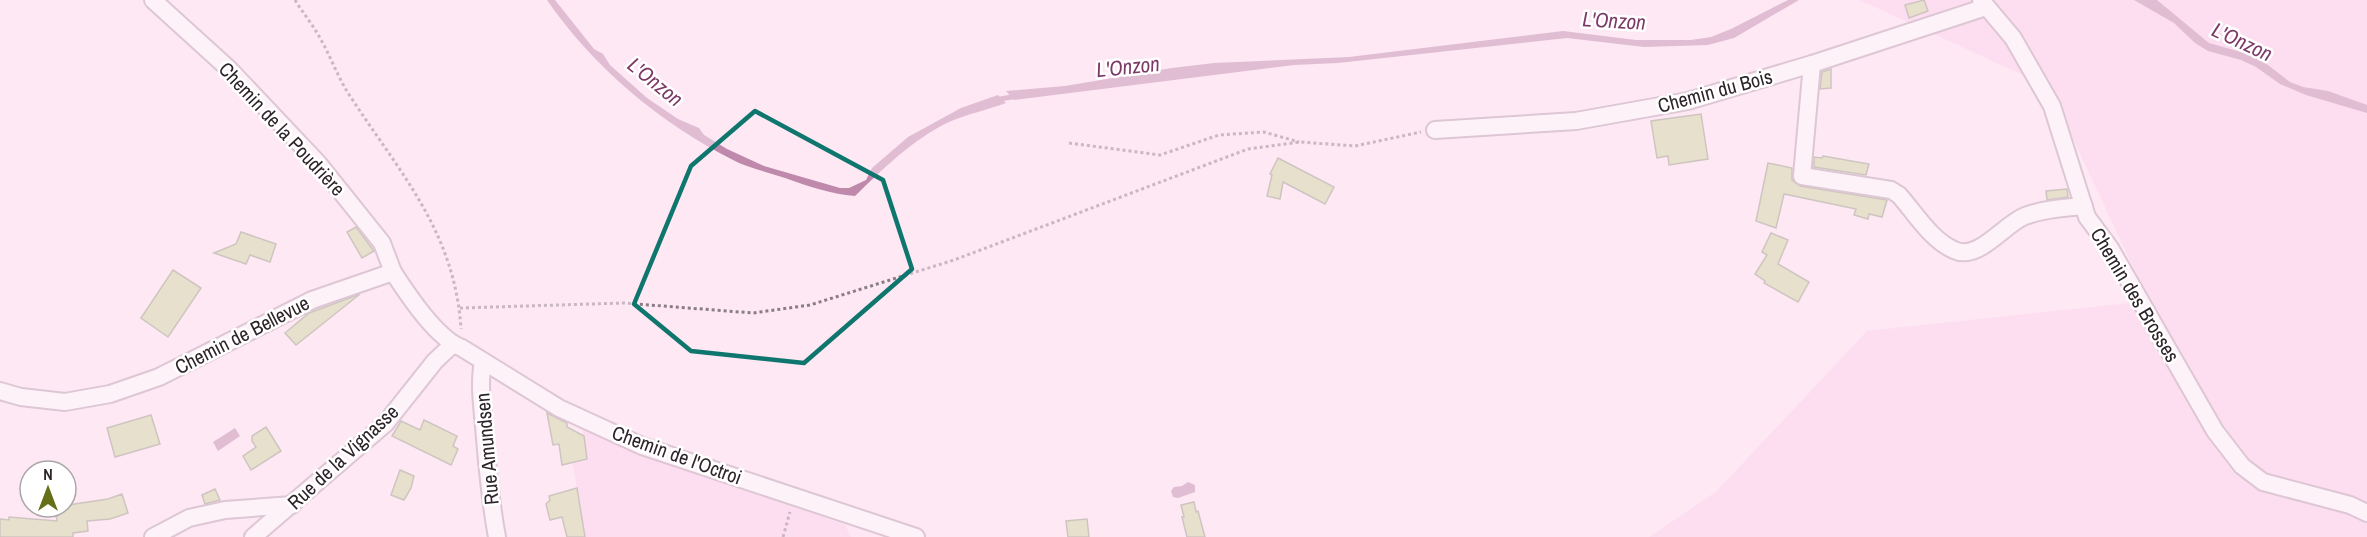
<svg xmlns="http://www.w3.org/2000/svg" width="2367" height="537" font-family="'Archivo Narrow',sans-serif">
<style>
.green{fill:#fcd0eb}
.water{fill:#bf89ab}
.lines{fill:none;stroke-linecap:round;stroke-linejoin:round}
.stream{stroke:#bf89ab;stroke-width:5}
.building{fill:#cdd89c;stroke:#969b82;stroke-width:1.5}
.street-casing{stroke:#b79fad;stroke-width:20}
.path{stroke:#8b7d85;stroke-width:3;stroke-dasharray:3 3;stroke-linecap:butt}
.street{stroke:#fff;stroke-width:16}
.marked{fill:none;stroke:#0f766e;stroke-width:4.5;stroke-linejoin:round}
.labels{text-anchor:middle;stroke-width:5;stroke-linejoin:round;paint-order:stroke}
.street-label{font-size:20px;fill:#2d2429;stroke:#fff}
.water-label{font-size:21px;font-style:italic;fill:#7c3966;stroke:#fff}
</style>
<rect width="100%" height="100%" fill="#fde8f4"/>
<g class="green">
<path d="M1860,0H2367V537H1649L1716,492L1867,331L2149,301L2049,87Z"/>
<path d="M582,426L618,444L845,525L851,537H585L573,463L587,459Z"/>
</g>
<g class="water">
<path d="M547,0H555L594,49L603,54L610,65L647,98L678,119L699,128L704,135L727,149L764,166L840,188H849L866,180L872,168L908,137L961,108L998,95L1006,103C987,110 967,114 949,122C913,139 883,169 855,196C830,194 808,186 785,178C768,172 748,168 733,160C660,123 593,67 547,0Z"/>
<path d="M1788,0H1799L1734,38L1708,45L1644,47L1567,38L1338,63L1294,65L1014,100L1006,91L1065,86L1172,68L1214,63L1349,57L1563,31L1636,40H1691L1711,37L1731,29Z"/>
<path d="M2134,0H2157L2209,43L2248,54L2264,62L2290,82L2303,87L2328,91L2367,105V113L2306,95L2280,84L2256,67L2241,60L2208,51L2195,43L2174,23Z"/>
<path d="M235,428L240,436L218,451L213,442Z"/>
<path d="M1188,482L1195,485V492L1178,498L1173,497L1171,491L1174,487L1182,486Z"/>
</g>
<g class="lines">
<path class="stream" d="M994,100L1018,96"/>
</g>
<g class="building">
<path d="M1924,0L1928,11L1909,18L1905,5Z"/>
<path d="M1831,69V88L1820,89L1822,72Z"/>
<path d="M1701,114L1708,159L1669,165L1668,156L1657,158L1651,121Z"/>
<path d="M1823,156L1869,164L1866,175L1814,167V157L1822,158Z"/>
<path d="M1278,158L1334,187L1325,204L1283,182L1280,199L1267,196L1272,175L1270,174Z"/>
<path d="M1768,163L1792,168V180L1800,186L1887,200L1882,217L1869,214L1868,219L1854,215L1856,209L1784,194L1776,228L1756,221Z"/>
<path d="M2067,189L2068,197L2047,200L2046,191Z"/>
<path d="M356,227L374,251L362,258L347,232Z"/>
<path d="M241,232L276,244L270,262L250,255L246,264L214,253L236,244Z"/>
<path d="M1771,233L1788,240L1778,264L1809,282L1798,302L1764,283L1765,281L1755,274L1767,255L1762,252Z"/>
<path d="M173,270L201,288L168,337L141,318Z"/>
<path d="M360,294L296,345L285,333L309,313Z"/>
<path d="M547,413L567,423V427L584,436L587,459L562,465L559,444L553,445Z"/>
<path d="M151,415L160,444L115,457L107,428Z"/>
<path d="M424,420L457,436L453,446L458,449L451,465L392,436L401,421L420,430Z"/>
<path d="M266,427L281,451L251,470L243,456L256,447L252,441V436Z"/>
<path d="M400,470L414,476L411,488L404,500L391,495Z"/>
<path d="M577,488L585,537H567L562,517L550,520L546,504L550,500L549,496Z"/>
<path d="M215,489L220,500L205,504L202,495Z"/>
<path d="M122,494L128,513L110,519L87,521L88,531L73,533V537H0V519L9,520V517L57,521L55,507L108,499Z"/>
<path d="M1194,502L1196,512L1198,511L1205,537H1187L1182,517H1184L1181,505Z"/>
<path d="M1087,519L1089,537H1068L1066,521Z"/>
</g>
<g class="lines">
<g class="street-casing">
<g id="street">
<path d="M153,0L230,70L318,163L382,243L393,272"/>
<path d="M1981,0L2013,38L2052,106L2087,217L2110,248L2215,431L2242,466L2263,482L2350,505L2367,513"/>
<path d="M1812,64L1802,176L1891,190L1899,195C1915,213 1931,240 1954,250C1978,262 2004,224 2025,216C2044,209 2064,208 2084,206"/>
<path d="M1435,130L1576,121L1688,101L1812,64L1986,7"/>
<path d="M483,362C479,382 482,405 484,426C487,464 490,500 497,537"/>
<path d="M0,391L21,397L65,402L110,394L159,377L312,300L393,272C408,295 437,339 462,348L559,408L642,446L916,537"/>
<path d="M153,537L189,518L225,510L292,505"/>
<path d="M253,537L385,424L435,361L452,345"/>
</g>
</g>
<g class="path">
<path d="M295,0C303,13 313,25 320,38C331,57 338,78 350,96C400,173 455,232 461,329"/>
<path d="M1069,143L1160,155L1219,135L1264,132L1299,142"/>
<path d="M460,308L624,303L753,313L810,305L954,260L1248,149L1300,142L1355,146L1421,132"/>
<path d="M783,537L790,512"/>
</g>
<use href="#street" class="street"/>
</g>
<path d="M0 0H2367V537H0ZM755,111L883,180L912,269L804,363L691,351L634,304L691,166Z" fill="#fde8f4" fill-opacity=".55" fill-rule="evenodd"/>
<path class="marked" d="M755,111L883,180L912,269L804,363L691,351L634,304L691,166Z"/>
<g class="labels">
<g class="street-label">
<text transform="translate(1715 91) rotate(-15)" y="7">Chemin du Bois</text>
<text transform="translate(282 129) rotate(47)" y="7">Chemin de la Poudrière</text>
<text transform="translate(2135 295) rotate(59)" y="7">Chemin des Brosses</text>
<text transform="translate(242 335) rotate(-27)" y="7">Chemin de Bellevue</text>
<text transform="translate(487 449) rotate(-95)" y="7">Rue Amundsen</text>
<text transform="translate(677 455) rotate(20)" y="7">Chemin de l'Octroi</text>
<text transform="translate(343 457) rotate(-43)" y="7">Rue de la Vignasse</text>
</g>
<g class="water-label">
<text transform="translate(1614 21) rotate(3)" y="7">L'Onzon</text>
<text transform="translate(2242 42) rotate(25)" y="7">L'Onzon</text>
<text transform="translate(1128 67) rotate(-6)" y="7">L'Onzon</text>
<text transform="translate(655 82) rotate(39)" y="7">L'Onzon</text>
</g>
</g>
<g transform="translate(48 489)"><circle r="28" fill="#ffffff" stroke="#aba7a9" stroke-width="1.5"/>
<path d="M0-4.5L10 22L0 15L-10 22Z" fill="#646f17"/>
<text y="-9" font-size="16" font-weight="bold" text-anchor="middle" fill="#2d2429">N</text>
</g>
</svg>
